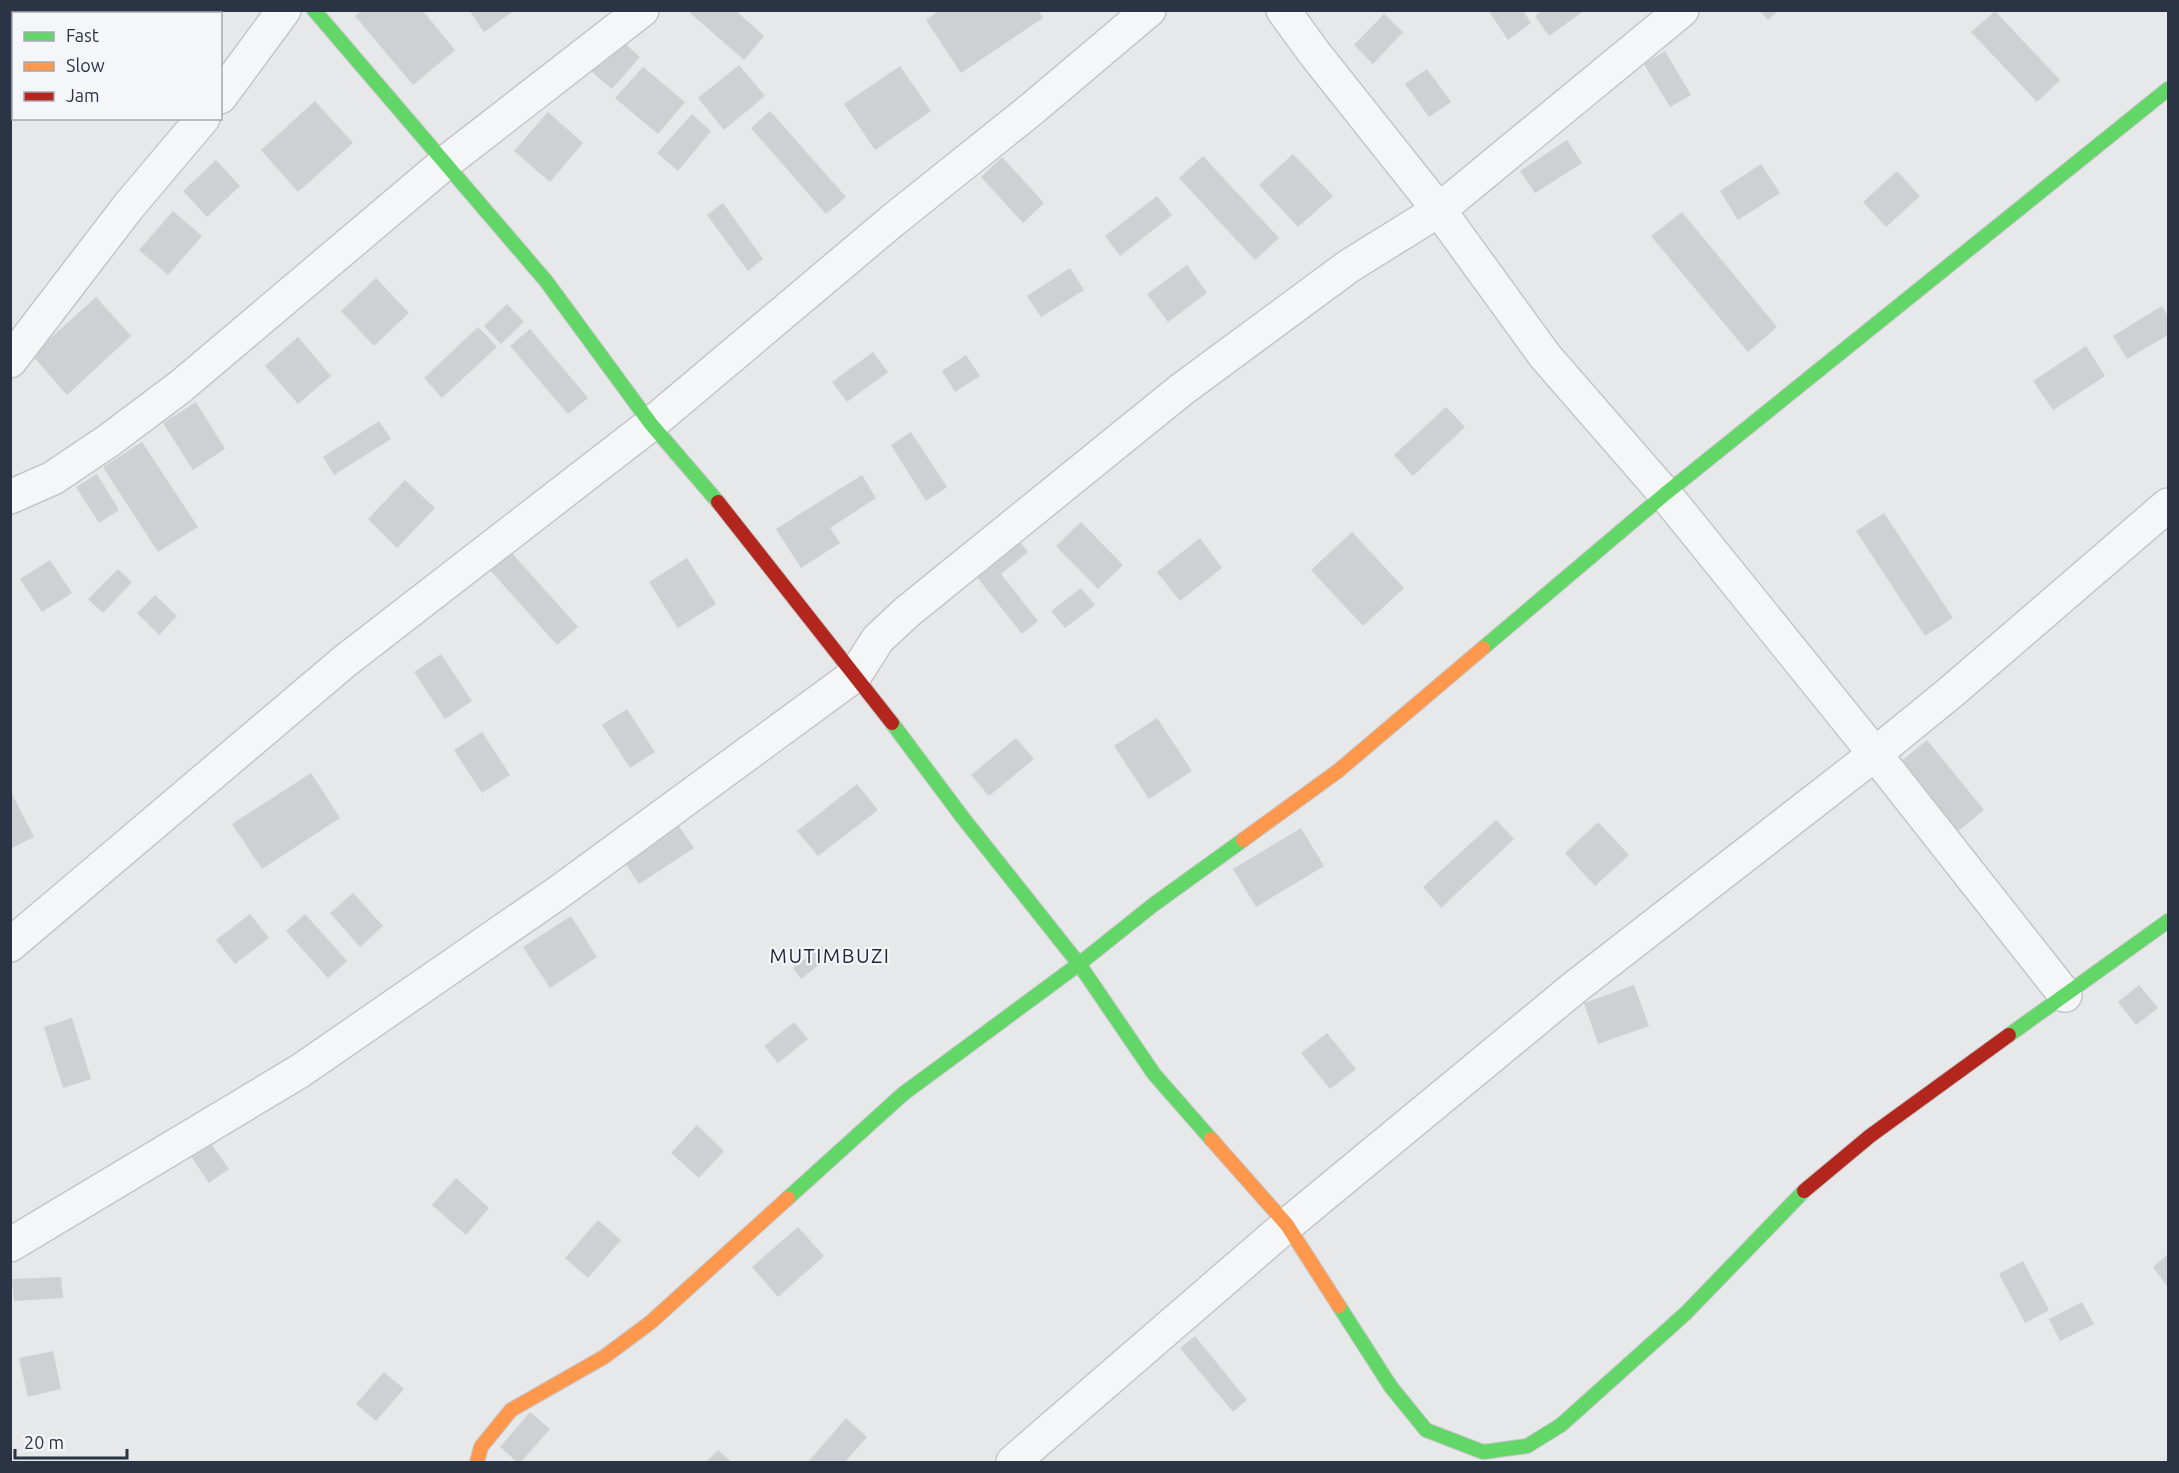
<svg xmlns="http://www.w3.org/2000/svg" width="2179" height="1473" font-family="Ubuntu,sans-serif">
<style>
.building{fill:#ced0d3}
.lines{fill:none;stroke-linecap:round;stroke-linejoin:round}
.street-casing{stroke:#c4c6c8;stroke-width:36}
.fast-casing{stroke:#c4c6c8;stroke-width:16}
.slow-casing{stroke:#c4c6c8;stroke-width:16}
.jam-casing{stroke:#c4c6c8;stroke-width:16}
.street{stroke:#f5f6f7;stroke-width:33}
.fast{stroke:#63d668;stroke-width:14}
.slow{stroke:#ff974d;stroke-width:14}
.jam{stroke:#b3261e;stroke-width:14}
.labels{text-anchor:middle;stroke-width:4.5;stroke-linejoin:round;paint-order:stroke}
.quarter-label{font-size:20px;letter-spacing:1.5px;fill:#1d2536;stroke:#f4f6f9}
</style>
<rect width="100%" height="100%" fill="#e6e8ea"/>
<g class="building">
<path d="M362,10H422L455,50L413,85L355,16Z"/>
<path d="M469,10H515L484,32Z"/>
<path d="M691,10H735L764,36L744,60L690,13Z"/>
<path d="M940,10H1038L1043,18L961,73L926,20Z"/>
<path d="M1488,10H1523L1531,23L1508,40Z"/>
<path d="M1542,10H1585L1549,36L1535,16Z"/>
<path d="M1759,10H1779L1768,20Z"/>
<path d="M1995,11L2060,80L2037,102L1971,32Z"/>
<path d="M1384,14L1403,32L1373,64L1354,45Z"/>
<path d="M614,34L640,57L612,89L586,67Z"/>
<path d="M1665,51L1691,95L1670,107L1644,64Z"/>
<path d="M739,65L765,96L724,130L698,98Z"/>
<path d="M900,66L931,111L875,150L844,104Z"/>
<path d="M643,67L685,102L658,134L615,98Z"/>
<path d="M1427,69L1451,102L1429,117L1405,84Z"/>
<path d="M315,101L353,143L298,192L261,150Z"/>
<path d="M770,111L846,197L826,214L751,128Z"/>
<path d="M548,112L583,143L550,182L514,151Z"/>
<path d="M692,114L711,131L678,171L657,153Z"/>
<path d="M1567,140L1582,163L1535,193L1520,171Z"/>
<path d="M1293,154L1333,196L1298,227L1259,185Z"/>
<path d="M1203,156L1279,238L1255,260L1179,178Z"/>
<path d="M1002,157L1044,203L1023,223L981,177Z"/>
<path d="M216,160L240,186L207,217L183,191Z"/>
<path d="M1761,164L1780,193L1738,220L1720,191Z"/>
<path d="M1897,171L1920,196L1886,227L1863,202Z"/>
<path d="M1157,196L1172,215L1120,256L1105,236Z"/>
<path d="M723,203L763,259L748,271L707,215Z"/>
<path d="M173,211L202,236L168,275L139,250Z"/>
<path d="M1682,212L1777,327L1748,352L1651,236Z"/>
<path d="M1187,265L1207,293L1168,322L1147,294Z"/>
<path d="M1070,268L1084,290L1041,317L1027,296Z"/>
<path d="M376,278L409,313L374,346L341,311Z"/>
<path d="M96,297L131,336L67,395L32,355Z"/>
<path d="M507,304L524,322L501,344L484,326Z"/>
<path d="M2162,306L2168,316V335L2127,359L2113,336Z"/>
<path d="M478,327L497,347L442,398L424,378Z"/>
<path d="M530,329L588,398L568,414L510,346Z"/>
<path d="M298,337L331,376L298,404L265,366Z"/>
<path d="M2086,346L2105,376L2053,410L2033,381Z"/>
<path d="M873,352L888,372L847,402L832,382Z"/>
<path d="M966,355L980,376L955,392L942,371Z"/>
<path d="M196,402L225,449L193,470L163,423Z"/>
<path d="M1446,407L1465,427L1413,476L1394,455Z"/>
<path d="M379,421L391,439L334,475L323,457Z"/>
<path d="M911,432L947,487L926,501L891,445Z"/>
<path d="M142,442L198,527L158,552L103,467Z"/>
<path d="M97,474L119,510L99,523L76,487Z"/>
<path d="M862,475L876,498L830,528L840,543L801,568L776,529Z"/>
<path d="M405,480L435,508L397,548L368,519Z"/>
<path d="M1884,513L1953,618L1925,636L1856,531Z"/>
<path d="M1081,522L1123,565L1098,589L1056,546Z"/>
<path d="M1352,532L1404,588L1363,626L1311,570Z"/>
<path d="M1017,538L1028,552L1001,574L1038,621L1022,634L973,572Z"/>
<path d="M1200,538L1222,568L1180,601L1157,572Z"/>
<path d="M510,551L578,627L557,645L489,569Z"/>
<path d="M687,558L716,604L678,628L649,582Z"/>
<path d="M50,560L72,593L42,612L20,579Z"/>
<path d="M118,569L132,582L103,613L88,599Z"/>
<path d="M1081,588L1095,605L1065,628L1051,611Z"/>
<path d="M155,595L177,616L159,635L137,613Z"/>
<path d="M441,654L472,701L445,719L414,672Z"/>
<path d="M627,709L655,752L630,768L602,725Z"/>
<path d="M1157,718L1192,771L1149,799L1114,746Z"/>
<path d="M482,732L510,775L482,793L454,750Z"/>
<path d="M1016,738L1034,759L989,796L971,775Z"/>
<path d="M1927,740L1984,810L1956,833L1899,763Z"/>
<path d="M311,773L340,818L262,869L232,824Z"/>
<path d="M857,784L878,810L818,856L797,831Z"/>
<path d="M10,790L34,837L12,848L10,846Z"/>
<path d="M1496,820L1514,839L1441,908L1423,887Z"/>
<path d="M1598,822L1629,855L1595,886L1565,853Z"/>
<path d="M678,825L694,848L639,884L623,860Z"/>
<path d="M1301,828L1324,866L1256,907L1233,869Z"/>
<path d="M353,893L383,926L360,947L330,913Z"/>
<path d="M250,914L269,938L235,964L216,940Z"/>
<path d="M305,914L347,961L328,978L286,931Z"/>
<path d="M571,916L597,957L550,988L523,947Z"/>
<path d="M822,946L830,956L801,979L793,968Z"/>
<path d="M1634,985L1649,1026L1598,1044L1584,1003Z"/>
<path d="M2139,985L2158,1008L2136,1025L2118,1002Z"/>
<path d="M72,1018L91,1079L63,1088L44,1027Z"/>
<path d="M794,1022L808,1039L778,1063L764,1046Z"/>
<path d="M1327,1033L1356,1069L1330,1089L1301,1053Z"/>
<path d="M697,1125L724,1151L699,1178L671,1153Z"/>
<path d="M206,1137L229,1169L209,1183L187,1150Z"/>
<path d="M456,1178L489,1208L466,1235L432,1205Z"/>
<path d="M598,1220L621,1240L588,1278L565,1258Z"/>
<path d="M798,1227L824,1256L778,1297L752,1267Z"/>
<path d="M2168,1254V1287L2153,1267Z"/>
<path d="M2023,1261L2049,1310L2025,1323L1999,1274Z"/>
<path d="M61,1277L63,1298L14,1301L12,1279Z"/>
<path d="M2082,1302L2094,1324L2060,1341L2049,1319Z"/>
<path d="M1195,1336L1247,1400L1233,1412L1180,1348Z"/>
<path d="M53,1351L61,1389L28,1397L19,1358Z"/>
<path d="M384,1372L404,1389L376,1421L356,1404Z"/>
<path d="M530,1412L550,1429L521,1462H517L500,1447Z"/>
<path d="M846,1418L867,1437L845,1462H811L809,1461Z"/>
<path d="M718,1450L732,1462H706Z"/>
</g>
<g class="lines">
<g class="street-casing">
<g id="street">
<path d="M1283,10L1315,54L1439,210L1545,356L1665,494L1875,754L2065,995"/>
<path d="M220,97L284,10"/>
<path d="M10,361L128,207L203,118"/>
<path d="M10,497L53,478L108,441L180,387L445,163L642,10"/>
<path d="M10,945L345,661L651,424L892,221L1033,108L1149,10"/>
<path d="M10,1245L300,1071L559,892L855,675L878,639L907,612L1181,390L1349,266L1439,210L1682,10"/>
<path d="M1013,1462L1287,1225L1574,988L1875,754L1951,692L2168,505"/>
</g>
</g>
<g class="fast-casing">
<g id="fast">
<path d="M314,10L546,281L651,424L718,502"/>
<path d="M1483,648L1665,494L2168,89"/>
<path d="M892,723L963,818L1079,964L1154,1074L1211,1139"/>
<path d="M2009,1035L2168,921"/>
<path d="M788,1198L903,1094L1079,964L1153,905L1243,840"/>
<path d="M1339,1306L1391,1387L1426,1430L1483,1452L1527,1446L1561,1425L1686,1313L1804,1191"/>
</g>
</g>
<g class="slow-casing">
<g id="slow">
<path d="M1243,840L1338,771L1483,648"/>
<path d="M1211,1139L1287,1225L1339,1306"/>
<path d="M477,1462L481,1447L511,1410L604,1357L651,1322L788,1198"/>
</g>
</g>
<g class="jam-casing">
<g id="jam">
<path d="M718,502L892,723"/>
<path d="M1804,1191L1870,1136L2009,1035"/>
</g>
</g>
<use href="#street" class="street"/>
<use href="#fast" class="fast"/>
<use href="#slow" class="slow"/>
<use href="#jam" class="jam"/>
</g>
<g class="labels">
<g class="quarter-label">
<text x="830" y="963">MUTIMBUZI</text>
</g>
</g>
<rect width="2179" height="1473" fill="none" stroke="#2b3445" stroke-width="24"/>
<rect x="12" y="12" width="210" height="108" fill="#f4f6f9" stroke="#a4a8b1" stroke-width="1.5"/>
<rect x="24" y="32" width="30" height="9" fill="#63d668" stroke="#a4a8b1" stroke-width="1.5"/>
<text x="66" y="42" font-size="18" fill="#2b3445">Fast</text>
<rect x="24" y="62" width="30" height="9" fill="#ff974d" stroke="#a4a8b1" stroke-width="1.5"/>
<text x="66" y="72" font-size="18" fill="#2b3445">Slow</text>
<rect x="24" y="92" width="30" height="9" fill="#b3261e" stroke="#a4a8b1" stroke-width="1.5"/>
<text x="66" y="102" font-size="18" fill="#2b3445">Jam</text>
<path d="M15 1449v9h112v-9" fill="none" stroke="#2b3445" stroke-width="3"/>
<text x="24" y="1449" font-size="18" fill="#2b3445" stroke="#f4f6f9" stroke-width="4.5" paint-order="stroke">20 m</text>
</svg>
